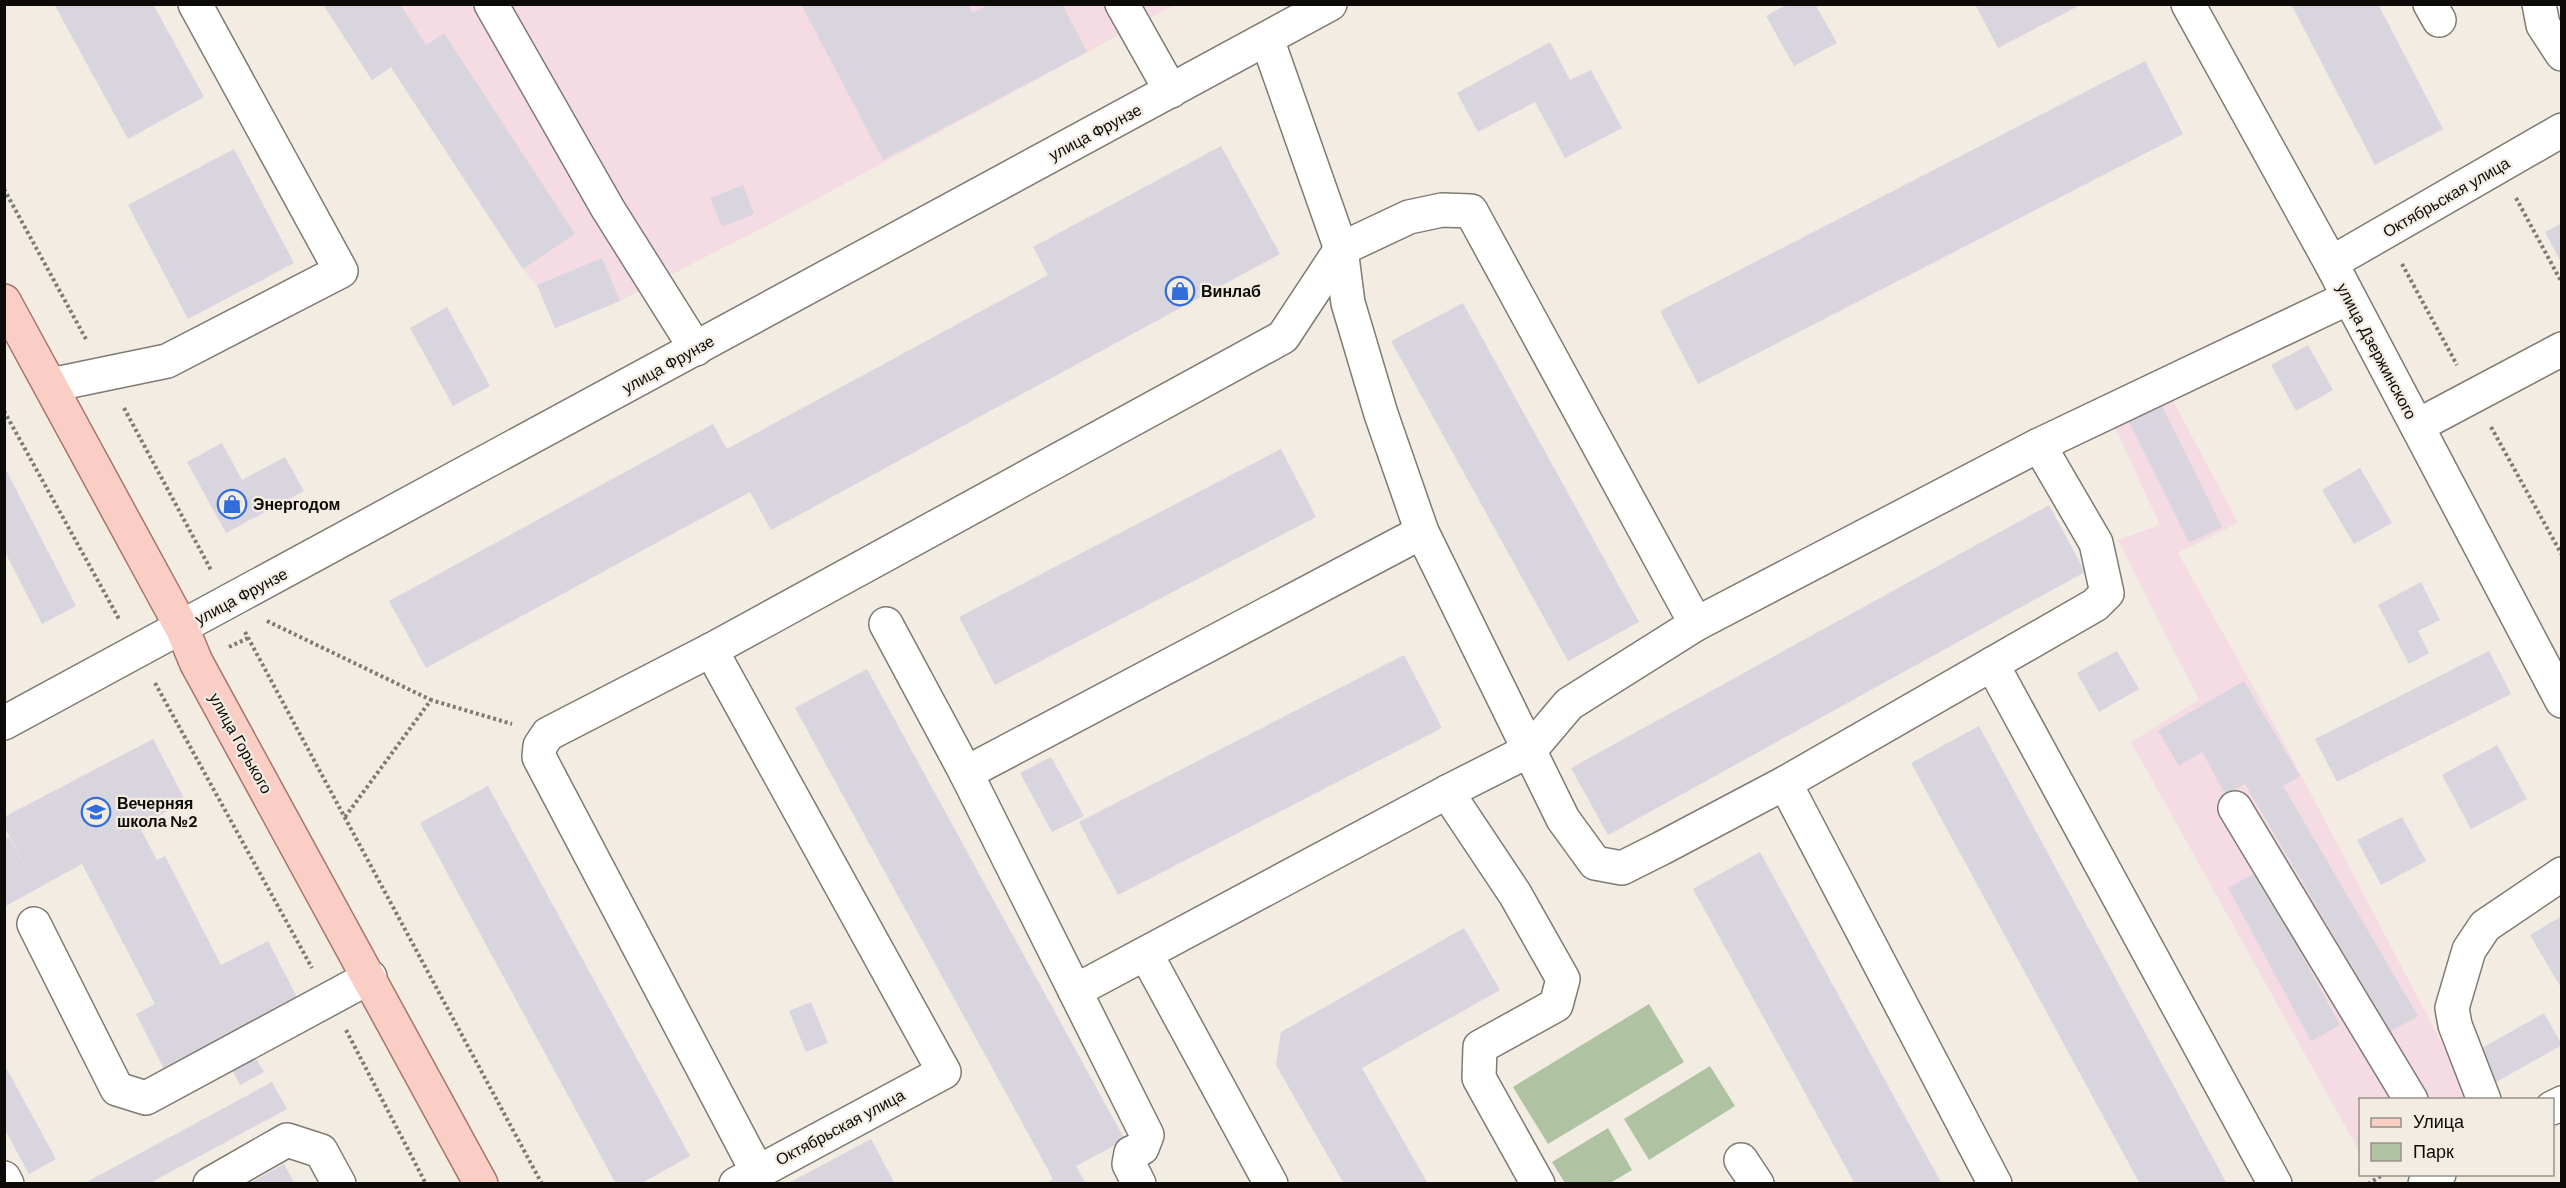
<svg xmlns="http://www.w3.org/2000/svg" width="2566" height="1188" font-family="'DM Sans',sans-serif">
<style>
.industrial{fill:#f5dbe3}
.green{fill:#afc3a2}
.building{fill:#d9d5de}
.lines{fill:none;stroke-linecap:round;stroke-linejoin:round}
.minor-casing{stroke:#7f7a72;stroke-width:36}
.major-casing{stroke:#a6756a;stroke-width:36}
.path{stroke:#7e7a74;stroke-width:4;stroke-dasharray:3 3;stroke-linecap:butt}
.minor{stroke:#fff;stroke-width:33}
.major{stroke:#fbcec5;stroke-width:33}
.labels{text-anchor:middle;stroke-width:4.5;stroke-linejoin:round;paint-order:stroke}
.street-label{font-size:16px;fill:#0d0b08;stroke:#f2ece3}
.poi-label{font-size:16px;font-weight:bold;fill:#0d0b08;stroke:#f2ece3;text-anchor:start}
</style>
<rect width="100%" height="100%" fill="#f2ece3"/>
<g class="industrial">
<path d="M323,5H1174L772,223L620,301L555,328L537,285L523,269L391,68L372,80Z"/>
<path d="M2171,397L2238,523L2178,553L2279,733L2471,1099L2360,1100V1147L2358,1149L2131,742L2199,700L2118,540L2160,525L2113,423Z"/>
</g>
<g class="green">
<path d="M1649,1004L1684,1062L1548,1144L1513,1087Z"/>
<path d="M1710,1066L1735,1106L1649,1160L1624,1119Z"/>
<path d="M1608,1128L1632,1170L1610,1183H1565L1552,1162Z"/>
</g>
<g class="building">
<path d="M54,4H153L204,97L128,139Z"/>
<path d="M323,4H400L426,45L444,33L575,234L523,269L391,67L372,80Z"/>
<path d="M801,4H968L973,13L989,4H1062L1087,52L883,160Z"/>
<path d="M1788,4H1815L1837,43L1794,66L1766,16Z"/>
<path d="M1975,4H2082L1998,48Z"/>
<path d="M2291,4H2378L2443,129L2375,165Z"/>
<path d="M1550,42L1570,80L1591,70L1622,128L1565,158L1535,102L1478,132L1457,93Z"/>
<path d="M2145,61L2183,134L1698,384L1660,311Z"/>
<path d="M1221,146L1280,254L771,530L750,492L426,668L389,601L713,424L727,449L1048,275L1033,247Z"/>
<path d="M234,149L294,263L188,319L128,205Z"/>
<path d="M743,185L754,214L722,227L710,198Z"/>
<path d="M2562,223V264L2545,232Z"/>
<path d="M602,258L620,301L555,328L537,285Z"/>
<path d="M1463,303L1639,622L1568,661L1391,341Z"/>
<path d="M447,307L490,386L453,406L410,328Z"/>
<path d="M2308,345L2333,390L2296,411L2271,365Z"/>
<path d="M2161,404L2222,527L2189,543L2128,420Z"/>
<path d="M222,443L242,480L285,457L304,491L226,533L187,462Z"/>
<path d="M1281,449L1316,517L995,685L959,617Z"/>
<path d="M5,468L76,606L42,624L5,552Z"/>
<path d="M2360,468L2392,523L2354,544L2322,490Z"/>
<path d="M2049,505L2085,572L1608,835L1571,768Z"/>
<path d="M2421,582L2440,620L2418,631L2429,653L2409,664L2378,605Z"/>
<path d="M2117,651L2139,689L2099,712L2077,673Z"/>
<path d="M2489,651L2511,694L2337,782L2315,739Z"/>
<path d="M1404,655L1442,728L1118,895L1079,822Z"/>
<path d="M867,669L1125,1140L1076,1166L1086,1184H1045L1053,1179L795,708Z"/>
<path d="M2244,681L2300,776L2283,786L2418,1016L2390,1032L2245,784L2226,795L2202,752L2179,766L2158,731Z"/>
<path d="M1979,726L2227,1184H2140L1911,763Z"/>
<path d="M153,739L186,802L139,826L157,860L165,856L221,965L268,941L298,999L164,1069L136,1014L155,1004L82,864L4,907V839L9,837L31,878L4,826V817Z"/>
<path d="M2497,745L2527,799L2471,829L2442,775Z"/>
<path d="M1051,757L1084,816L1052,832L1020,773Z"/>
<path d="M488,786L690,1156L640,1184H616L420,823Z"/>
<path d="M2402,817L2426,861L2381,885L2357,840Z"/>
<path d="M1760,852L1942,1184H1855L1693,889Z"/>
<path d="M2257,872L2340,1025L2311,1041L2228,888Z"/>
<path d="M2562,916V985L2560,986L2530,935Z"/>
<path d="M1464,928L1500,990L1362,1068L1428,1184H1344L1276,1065L1281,1032Z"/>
<path d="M811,1002L828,1043L806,1052L789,1011Z"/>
<path d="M2544,1013L2562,1045L2491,1085L2473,1053Z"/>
<path d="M253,1053L264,1072L240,1085L230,1066Z"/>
<path d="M4,1064L56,1159L29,1174L4,1128Z"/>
<path d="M272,1082L287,1109L148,1184H83Z"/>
<path d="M871,1139L895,1184H787Z"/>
<path d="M284,1164L295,1184H248Z"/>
</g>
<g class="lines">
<g class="minor-casing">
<g id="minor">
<path d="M491,4L608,209L696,349"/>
<path d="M1122,4L1171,91"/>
<path d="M2188,4L2331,263L2562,701"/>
<path d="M2430,4L2439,20"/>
<path d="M2539,4L2543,25L2562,54"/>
<path d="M1267,39L1341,249L1348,303L1381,414L1422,532L1563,819L1595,863L1622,868L1662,848L1785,783L2095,605L2107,593L2096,543L2039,445"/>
<path d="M2331,263L2562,130"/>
<path d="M51,385L167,361L341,271L195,4"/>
<path d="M2417,426L2562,349"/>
<path d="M886,624L966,773L1147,1135L1142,1148L1131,1153L1129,1164L1139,1184"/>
<path d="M711,650L944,1072L736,1184"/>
<path d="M1992,664L2275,1184"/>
<path d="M4,723L1330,4"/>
<path d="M966,773L1422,532"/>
<path d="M1785,783L1995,1184"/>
<path d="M1447,792L1515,894L1563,979L1556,1005L1480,1047L1479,1078L1538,1184"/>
<path d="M2235,808L2411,1100"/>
<path d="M34,924L117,1089L146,1098L370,977"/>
<path d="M1146,954L1271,1184"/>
<path d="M1075,991L1447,792L1530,750L1569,704L1696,624L2039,445L2348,298"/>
<path d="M2484,1100L2455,1025L2452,1008L2469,950L2485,926L2562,874"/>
<path d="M2552,1108L2562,1103"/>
<path d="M1741,1160L1757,1184"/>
<path d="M757,1171L539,757L540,746L548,734L711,650L1283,337L1341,249L1409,217L1442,210L1471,211L1696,624"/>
<path d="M4,1178L7,1184"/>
<path d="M210,1184L287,1140L321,1151L339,1184"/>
<path d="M2425,1184L2439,1174"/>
</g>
</g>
<g class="major-casing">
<path id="major" d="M4,301L182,628L196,662L481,1184"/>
</g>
<g class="path">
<path d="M4,189L87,341"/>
<path d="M2516,198L2562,283"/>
<path d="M2402,264L2457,365"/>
<path d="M124,408L211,570"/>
<path d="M4,411L119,619"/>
<path d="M2491,427L2562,555"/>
<path d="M267,621L431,700"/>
<path d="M245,632L542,1184"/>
<path d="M229,647L248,638"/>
<path d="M155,683L312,968"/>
<path d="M345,817L431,700L512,724"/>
<path d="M346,1030L426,1184"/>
<path d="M2368,1184L2384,1174"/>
</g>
<use href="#minor" class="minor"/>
<use href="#major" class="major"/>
</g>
<defs>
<g id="shop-ring" transform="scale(1.5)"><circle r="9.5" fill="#f2ece3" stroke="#316edc" stroke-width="1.5"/><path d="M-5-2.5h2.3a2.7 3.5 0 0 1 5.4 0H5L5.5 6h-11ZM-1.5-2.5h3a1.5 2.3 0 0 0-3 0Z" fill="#316edc"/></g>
<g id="school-ring" transform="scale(1.5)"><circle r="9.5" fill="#f2ece3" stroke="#316edc" stroke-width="1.5"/><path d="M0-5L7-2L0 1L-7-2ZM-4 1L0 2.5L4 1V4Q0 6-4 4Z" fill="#316edc"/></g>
</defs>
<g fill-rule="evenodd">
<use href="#shop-ring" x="1180" y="291"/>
<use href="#shop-ring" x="232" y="504"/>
<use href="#school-ring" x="96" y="812"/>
</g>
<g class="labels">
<g class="street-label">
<text transform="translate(1095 132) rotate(-28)" y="6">улица Фрунзе</text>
<text transform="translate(2446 197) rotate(-30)" y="6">Октябрьская улица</text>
<text transform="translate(2377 351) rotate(62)" y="6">улица Дзержинского</text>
<text transform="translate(668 364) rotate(-29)" y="6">улица Фрунзе</text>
<text transform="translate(241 596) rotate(-28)" y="6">улица Фрунзе</text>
<text transform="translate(241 743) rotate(61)" y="6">улица Горького</text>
<text transform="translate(840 1127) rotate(-28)" y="6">Октябрьская улица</text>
</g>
<g class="poi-label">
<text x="1201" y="297">Винлаб</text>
<text x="253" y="510">Энергодом</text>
<text x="117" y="809">Вечерняя<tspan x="117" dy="18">школа №2</tspan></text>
</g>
</g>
<rect width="2566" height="1188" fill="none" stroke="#0d0b08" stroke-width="12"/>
<rect x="2359" y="1098" width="195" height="78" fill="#f2ece3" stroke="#96928b" stroke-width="1.5"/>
<rect x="2371" y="1118" width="30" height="9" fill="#fbcec5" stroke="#96928b" stroke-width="1.5"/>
<text x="2413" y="1128" font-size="18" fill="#0d0b08">Улица</text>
<rect x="2371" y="1143" width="30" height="18" fill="#afc3a2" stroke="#96928b" stroke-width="1.5"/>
<text x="2413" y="1158" font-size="18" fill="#0d0b08">Парк</text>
</svg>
